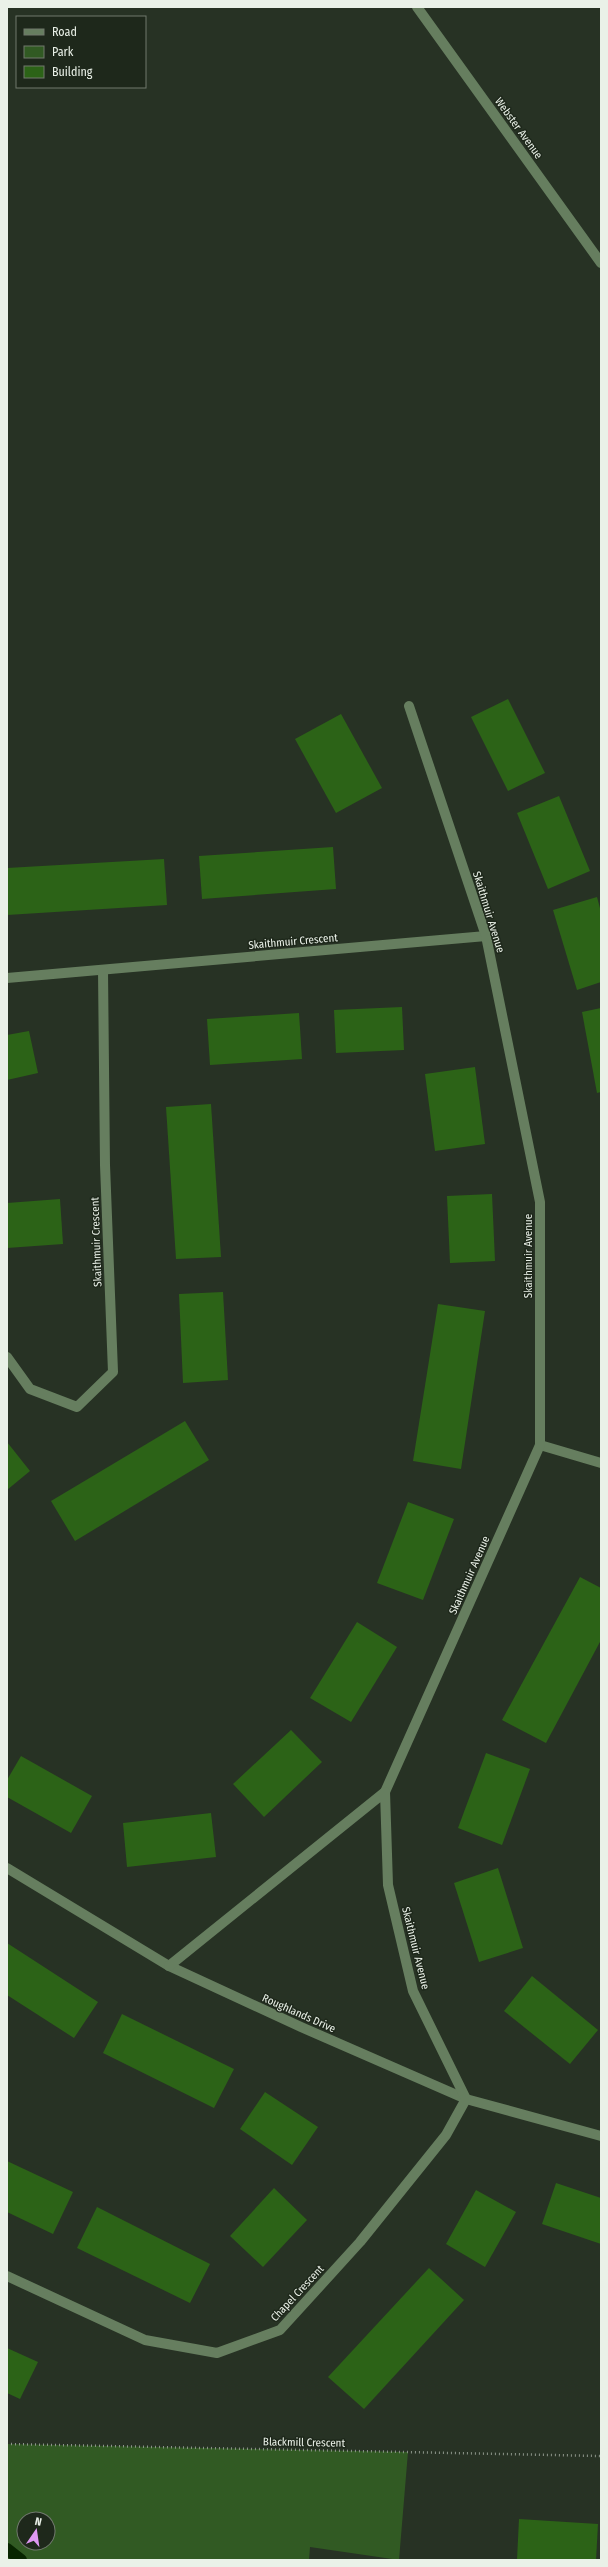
<svg xmlns="http://www.w3.org/2000/svg" width="608" height="2567" font-family="'Fira Sans Condensed',sans-serif">
<style>
.green{fill:#315a23;fill-rule:evenodd}
.lines{fill:none;stroke-linecap:round;stroke-linejoin:round}
.stream{stroke:#082500;stroke-width:12}
.building{fill:#2c6317}
.path{stroke:#8d968b;stroke-width:2.5;stroke-dasharray:1 3;stroke-linecap:butt}
.minor{stroke:#667e5f;stroke-width:10}
.labels{text-anchor:middle;stroke-width:3;stroke-linejoin:round;paint-order:stroke}
.street-label{font-size:11px;fill:#eaf1e8;stroke:#1e281b}
</style>
<rect width="100%" height="100%" fill="#273224"/>
<path class="green" d="M7,2444L408,2452L399,2560L310,2547L309,2560H7ZM24,2519H48V2543H24Z"/>
<g class="lines">
<path class="stream" d="M7,2549L21,2560"/>
</g>
<g class="building">
<path d="M508,699L545,773L508,791L471,717Z"/>
<path d="M341,714L382,788L336,813L295,739Z"/>
<path d="M559,796L590,871L548,889L517,813Z"/>
<path d="M333,847L336,889L202,899L199,856Z"/>
<path d="M164,859L167,905L7,915V868Z"/>
<path d="M597,897L601,912V982L577,990L553,910Z"/>
<path d="M402,1007L404,1050L336,1053L334,1010Z"/>
<path d="M601,1008V1092L597,1093L582,1012Z"/>
<path d="M299,1013L302,1059L210,1065L207,1019Z"/>
<path d="M29,1031L38,1073L7,1080V1035Z"/>
<path d="M475,1067L485,1144L435,1151L425,1074Z"/>
<path d="M211,1104L221,1257L176,1259L166,1107Z"/>
<path d="M492,1194L495,1261L450,1263L447,1196Z"/>
<path d="M60,1199L63,1244L7,1248V1203Z"/>
<path d="M223,1292L228,1380L183,1383L179,1294Z"/>
<path d="M438,1304L485,1311L461,1469L413,1461Z"/>
<path d="M185,1421L209,1460L75,1541L51,1501Z"/>
<path d="M7,1442L30,1471L7,1490Z"/>
<path d="M408,1502L454,1519L423,1600L377,1583Z"/>
<path d="M580,1577L601,1588V1640L546,1743L502,1720Z"/>
<path d="M357,1622L397,1647L351,1722L310,1698Z"/>
<path d="M291,1730L322,1762L264,1817L233,1784Z"/>
<path d="M486,1753L530,1769L502,1845L458,1828Z"/>
<path d="M21,1756L92,1796L71,1833L7,1797V1780Z"/>
<path d="M211,1813L216,1857L127,1867L123,1823Z"/>
<path d="M498,1868L523,1948L479,1962L454,1883Z"/>
<path d="M7,1943L98,2002L74,2038L7,1995Z"/>
<path d="M532,1976L598,2030L570,2064L504,2011Z"/>
<path d="M122,2014L234,2069L214,2108L103,2053Z"/>
<path d="M265,2092L318,2127L292,2165L240,2129Z"/>
<path d="M7,2161L73,2192L53,2234L7,2212Z"/>
<path d="M556,2183L601,2198V2244L542,2224Z"/>
<path d="M274,2188L307,2220L263,2267L230,2236Z"/>
<path d="M476,2190L516,2212L485,2267L446,2244Z"/>
<path d="M97,2207L210,2264L190,2303L77,2248Z"/>
<path d="M429,2268L464,2300L364,2409L328,2377Z"/>
<path d="M7,2348L38,2362L20,2399L7,2393Z"/>
<path d="M519,2519L598,2524L596,2560H517Z"/>
</g>
<g class="lines">
<path class="path" d="M7,2444L601,2456"/>
<g class="minor">
<path d="M417,7L601,263"/>
<path d="M7,978L486,936"/>
<path d="M7,1357L30,1389L77,1407L113,1372L105,1165L103,970"/>
<path d="M540,1445L601,1463"/>
<path d="M385,1792L540,1445V1202L486,936L409,706"/>
<path d="M7,1868L169,1966L301,2027L466,2099L601,2136"/>
<path d="M7,2276L145,2340L217,2353L280,2330L360,2242L446,2135L466,2099L413,1991L388,1885L385,1792L169,1966"/>
</g>
</g>
<g class="labels">
<g class="street-label">
<text transform="translate(519 128) rotate(54)" y="4">Webster Avenue</text>
<text transform="translate(489 912) rotate(73)" y="4">Skaithmuir Avenue</text>
<text transform="translate(293 941) rotate(-5)" y="4">Skaithmuir Crescent</text>
<text transform="translate(96 1242) rotate(-92)" y="4">Skaithmuir Crescent</text>
<text transform="translate(528 1256) rotate(-90)" y="4">Skaithmuir Avenue</text>
<text transform="translate(469 1575) rotate(-66)" y="4">Skaithmuir Avenue</text>
<text transform="translate(416 1948) rotate(76)" y="4">Skaithmuir Avenue</text>
<text transform="translate(299 2013) rotate(24)" y="4">Roughlands Drive</text>
<text transform="translate(297 2293) rotate(-47)" y="4">Chapel Crescent</text>
<text transform="translate(304 2442) rotate(1)" y="4">Blackmill Crescent</text>
</g>
</g>
<rect width="608" height="2567" fill="none" stroke="#eaf1e8" stroke-width="16"/>
<rect x="16" y="16" width="130" height="72" fill="#1e281b" stroke="#70786d"/>
<rect x="24" y="29" width="20" height="6" fill="#667e5f" stroke="#70786d"/>
<text x="52" y="36" font-size="12" fill="#eaf1e8">Road</text>
<rect x="24" y="46" width="20" height="12" fill="#315a23" stroke="#70786d"/>
<text x="52" y="56" font-size="12" fill="#eaf1e8">Park</text>
<rect x="24" y="66" width="20" height="12" fill="#2c6317" stroke="#70786d"/>
<text x="52" y="76" font-size="12" fill="#eaf1e8">Building</text>
<g transform="translate(36 2531) rotate(13)"><circle r="19" fill="#1e281b" stroke="#70786d"/>
<path d="M0-3L7 15L0 10L-7 15Z" fill="#de98f2"/>
<text y="-6" font-size="11" font-weight="bold" text-anchor="middle" fill="#eaf1e8">N</text>
</g>
</svg>
